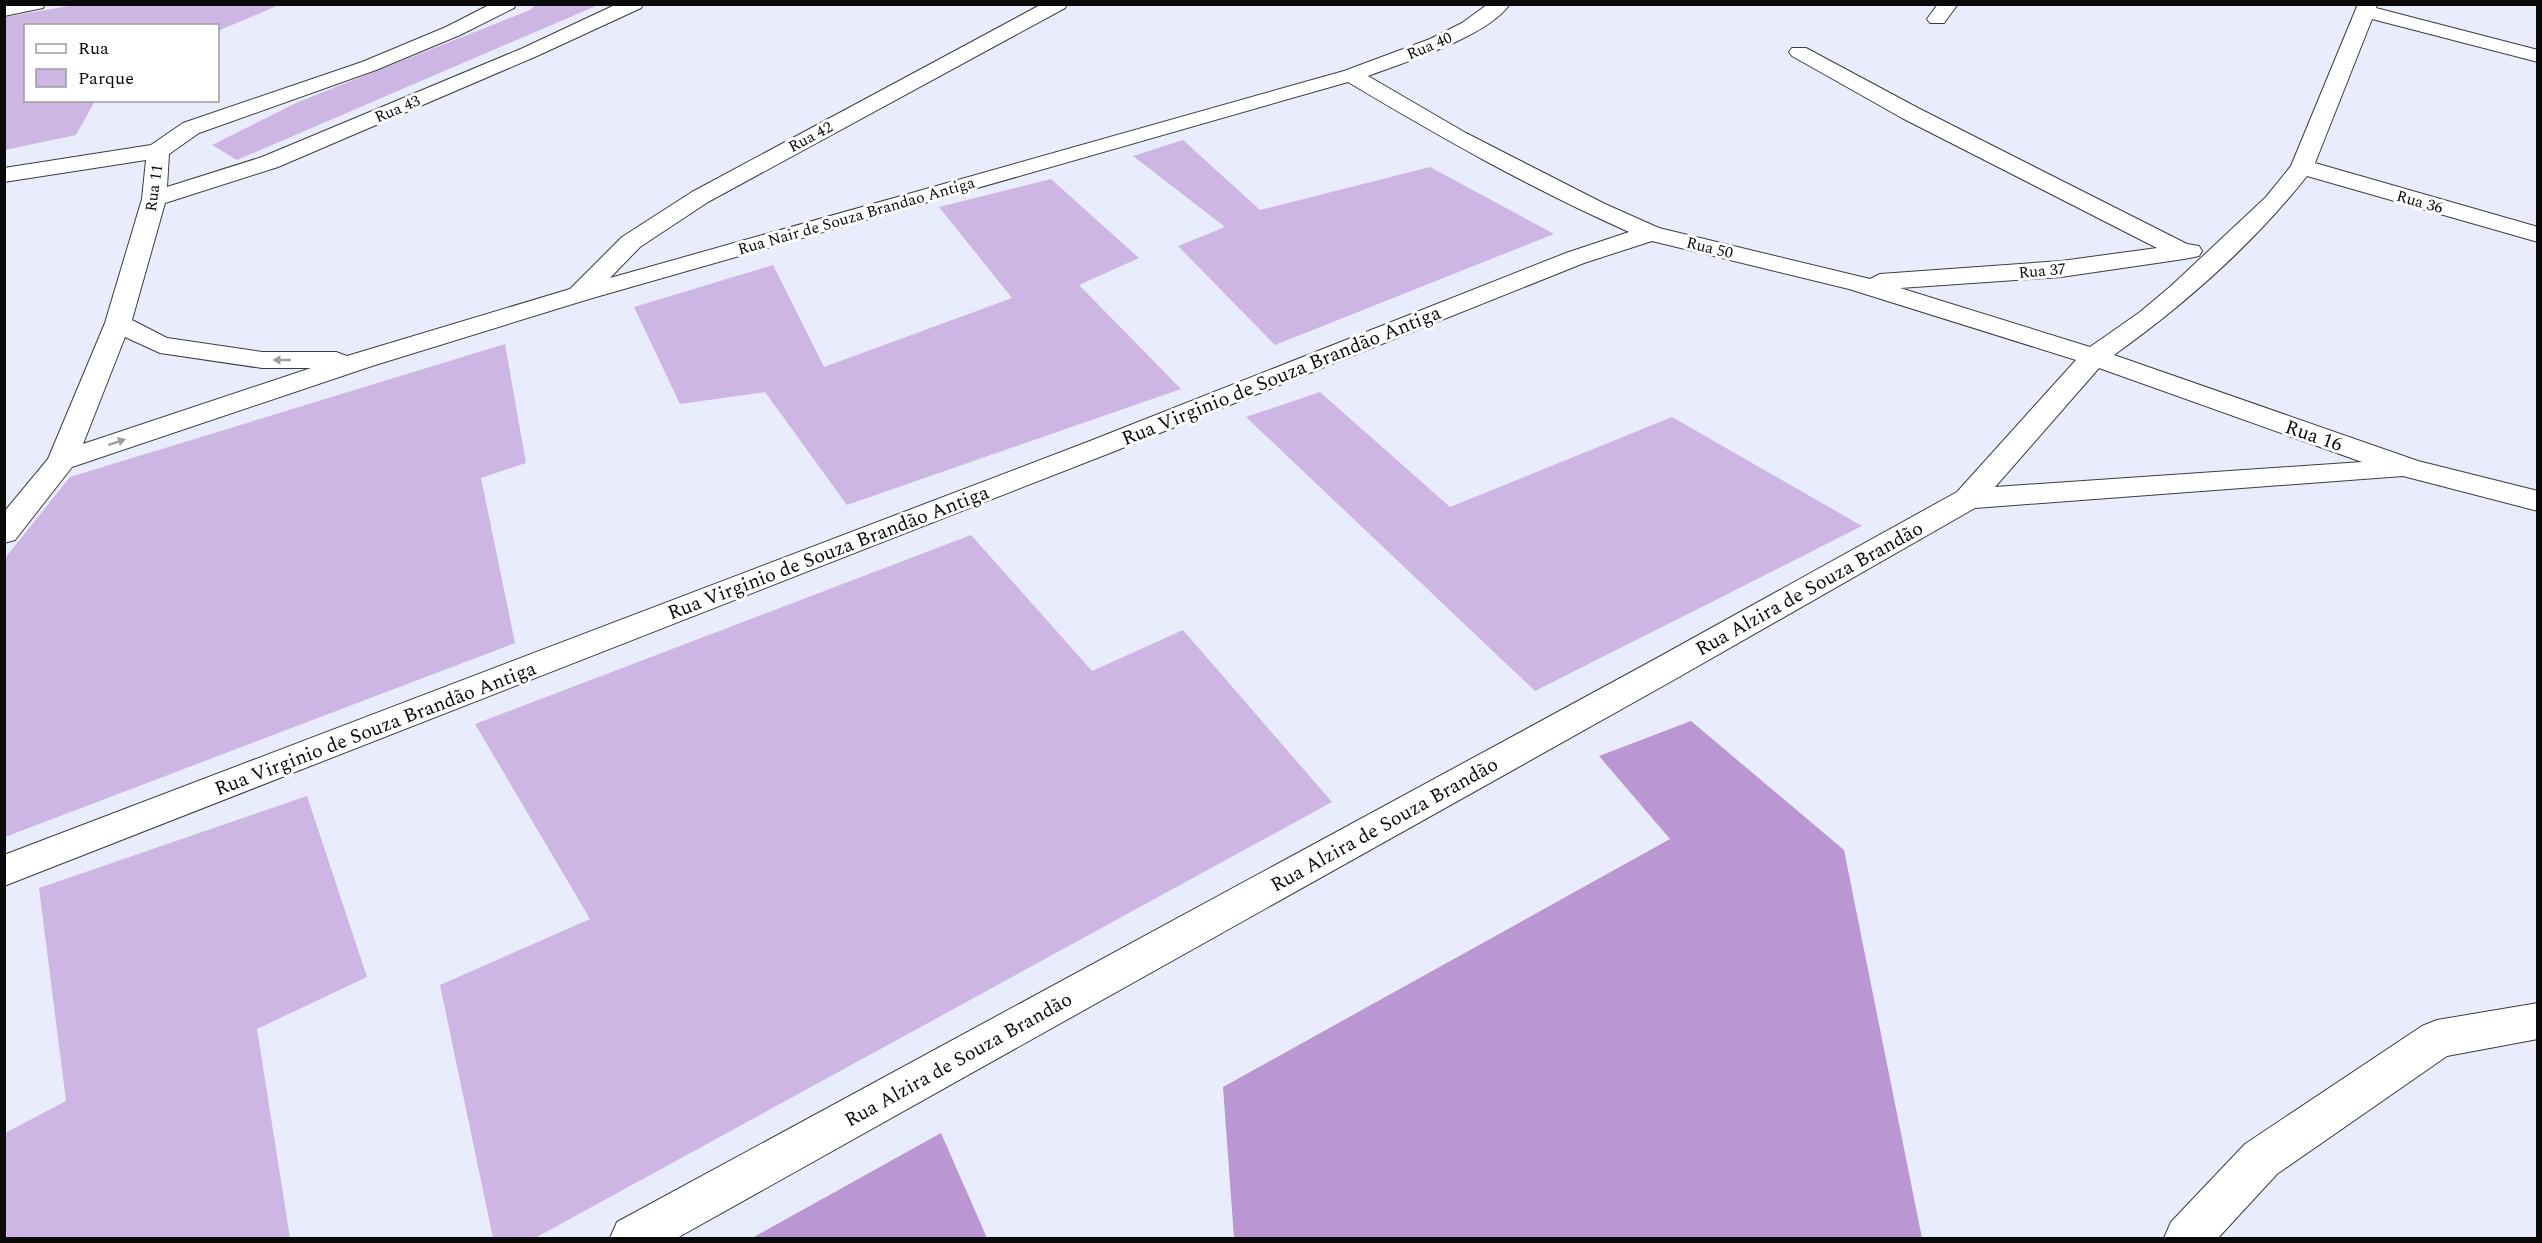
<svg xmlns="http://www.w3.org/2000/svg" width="2542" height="1243" font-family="Spectral,serif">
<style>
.green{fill:#ceb6e4}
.forest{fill:#ba97d3}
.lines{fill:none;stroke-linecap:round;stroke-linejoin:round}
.minor-casing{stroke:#3d3d3d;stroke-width:2}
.minor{fill:#fff;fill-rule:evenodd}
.oneway{fill:#9d9d9d}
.labels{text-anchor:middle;stroke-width:6;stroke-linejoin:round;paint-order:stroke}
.far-street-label{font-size:16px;fill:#0a0a0a;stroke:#fff}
.street-label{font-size:20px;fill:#0a0a0a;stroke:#fff}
</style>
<rect width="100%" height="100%" fill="#e9ecfd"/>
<g class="green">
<path d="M537,4L598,5L237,160L212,145L298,102L530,10Z"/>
<path d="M75,5V4L279,5L218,31V26H26V100L95,101L76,135L5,150V17Z"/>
<path d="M1183,140L1260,210L1430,167L1554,234L1275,345L1178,246L1225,227L1133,156Z"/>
<path d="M1051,179L1139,258L1079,285L1181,389L847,505L765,392L680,404L634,307L773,265L824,367L1012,298L939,207Z"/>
<path d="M505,344L526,463L481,478L515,643L5,837V558L70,477Z"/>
<path d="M1320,392L1450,507L1672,417L1862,526L1535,691L1246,417Z"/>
<path d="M971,535L1092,671L1183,630L1332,802L535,1238H493L440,985L590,919L475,724Z"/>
<path d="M307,796L367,977L257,1029L290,1238H5V1133L66,1101L39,888Z"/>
</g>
<g class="forest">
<path d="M1691,721L1844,850L1922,1238H1234L1223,1087L1670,839L1599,756Z"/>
<path d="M941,1133L987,1238H752Z"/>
</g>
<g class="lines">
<g class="minor-casing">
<g id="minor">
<path d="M4,4H45L43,8L4,16Z"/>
<path d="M491,4H516L514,8L460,35L376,70L199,133L169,154L167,187L262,157L523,48L617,4H643L641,8L537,56L278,167L165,203L132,320L167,338L262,352H336L347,356L570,289L622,237L692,192L1042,4H1067L1065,8L708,202L640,247L610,278L1344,71L1430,39L1462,23L1488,4H1510C1487,37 1405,62 1368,76L1466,133L1605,204L1659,228L1870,279L1880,274L2061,261L2157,248L1902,118L1792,56L1789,52L1792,48H1806L1918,108L2187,244L2199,246L2202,251L2199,256L2184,259L2061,277L1900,288L2090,347L2140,312L2171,286L2266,197L2291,166L2358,4H2377L2376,8L2538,50V62L2372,19L2315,163L2538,227V242L2307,176C2254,243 2184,305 2114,355L2418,461L2538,491V511L2403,476L1975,508L1672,681L677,1238H610L617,1222L1648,663L1957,492L2076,360L1849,289L1652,241L1584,263L1110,453L4,886V855L1090,441L1566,253L1629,232C1532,189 1440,137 1348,82L589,299L372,366L72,467L15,540L4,543V512L48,459L105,323L142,199L146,160L4,182V168L151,145L183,123L362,62L446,27ZM125,337L160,353L262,368H311L83,444ZM2099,368L2362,462L1995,487Z"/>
<path d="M1938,4H1958L1944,23H1930L1927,19Z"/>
<path d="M2538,1003V1039L2447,1056L2277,1174L2218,1238H2164L2171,1222L2245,1144L2422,1026L2437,1020Z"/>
</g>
</g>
<use href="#minor" class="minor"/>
</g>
<defs><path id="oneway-solid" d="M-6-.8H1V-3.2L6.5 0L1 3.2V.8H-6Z" transform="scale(1.5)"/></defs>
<g class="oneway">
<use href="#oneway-solid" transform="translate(282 360) rotate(-180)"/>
<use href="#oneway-solid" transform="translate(117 442) rotate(-18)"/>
</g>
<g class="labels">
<g class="far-street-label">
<text transform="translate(1429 45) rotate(-23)" y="6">Rua 40</text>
<text transform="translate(397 108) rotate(-23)" y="6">Rua 43</text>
<text transform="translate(810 136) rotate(-28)" y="6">Rua 42</text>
<text transform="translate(153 188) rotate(-82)" y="6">Rua 11</text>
<text transform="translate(2420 201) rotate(16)" y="6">Rua 36</text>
<text transform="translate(856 215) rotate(-16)" y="6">Rua Nair de Souza Brandao Antiga</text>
<text transform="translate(1710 247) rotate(14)" y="6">Rua 50</text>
<text transform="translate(2042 270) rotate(-5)" y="6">Rua 37</text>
</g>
<g class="street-label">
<text transform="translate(1281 375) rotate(-22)" y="7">Rua Virginio de Souza Brandão Antiga</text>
<text transform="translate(2314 435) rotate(19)" y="7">Rua 16</text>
<text transform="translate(828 552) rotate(-21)" y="7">Rua Virginio de Souza Brandão Antiga</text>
<text transform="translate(1809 588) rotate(-29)" y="7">Rua Alzira de Souza Brandão</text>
<text transform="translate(375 728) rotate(-21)" y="7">Rua Virginio de Souza Brandão Antiga</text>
<text transform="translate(1384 824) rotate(-29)" y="7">Rua Alzira de Souza Brandão</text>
<text transform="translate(958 1059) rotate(-29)" y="7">Rua Alzira de Souza Brandão</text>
</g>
</g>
<rect width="2542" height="1243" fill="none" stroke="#0a0a0a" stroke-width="12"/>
<rect x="24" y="24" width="195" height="78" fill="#ffffff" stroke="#9d9d9d" stroke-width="1.5"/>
<rect x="36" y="44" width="30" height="9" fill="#ffffff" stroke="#9d9d9d" stroke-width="1.5"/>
<text x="78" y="54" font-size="18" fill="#0a0a0a">Rua</text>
<rect x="36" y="69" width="30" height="18" fill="#ceb6e4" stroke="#9d9d9d" stroke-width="1.5"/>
<text x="78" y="84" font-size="18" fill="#0a0a0a">Parque</text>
</svg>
